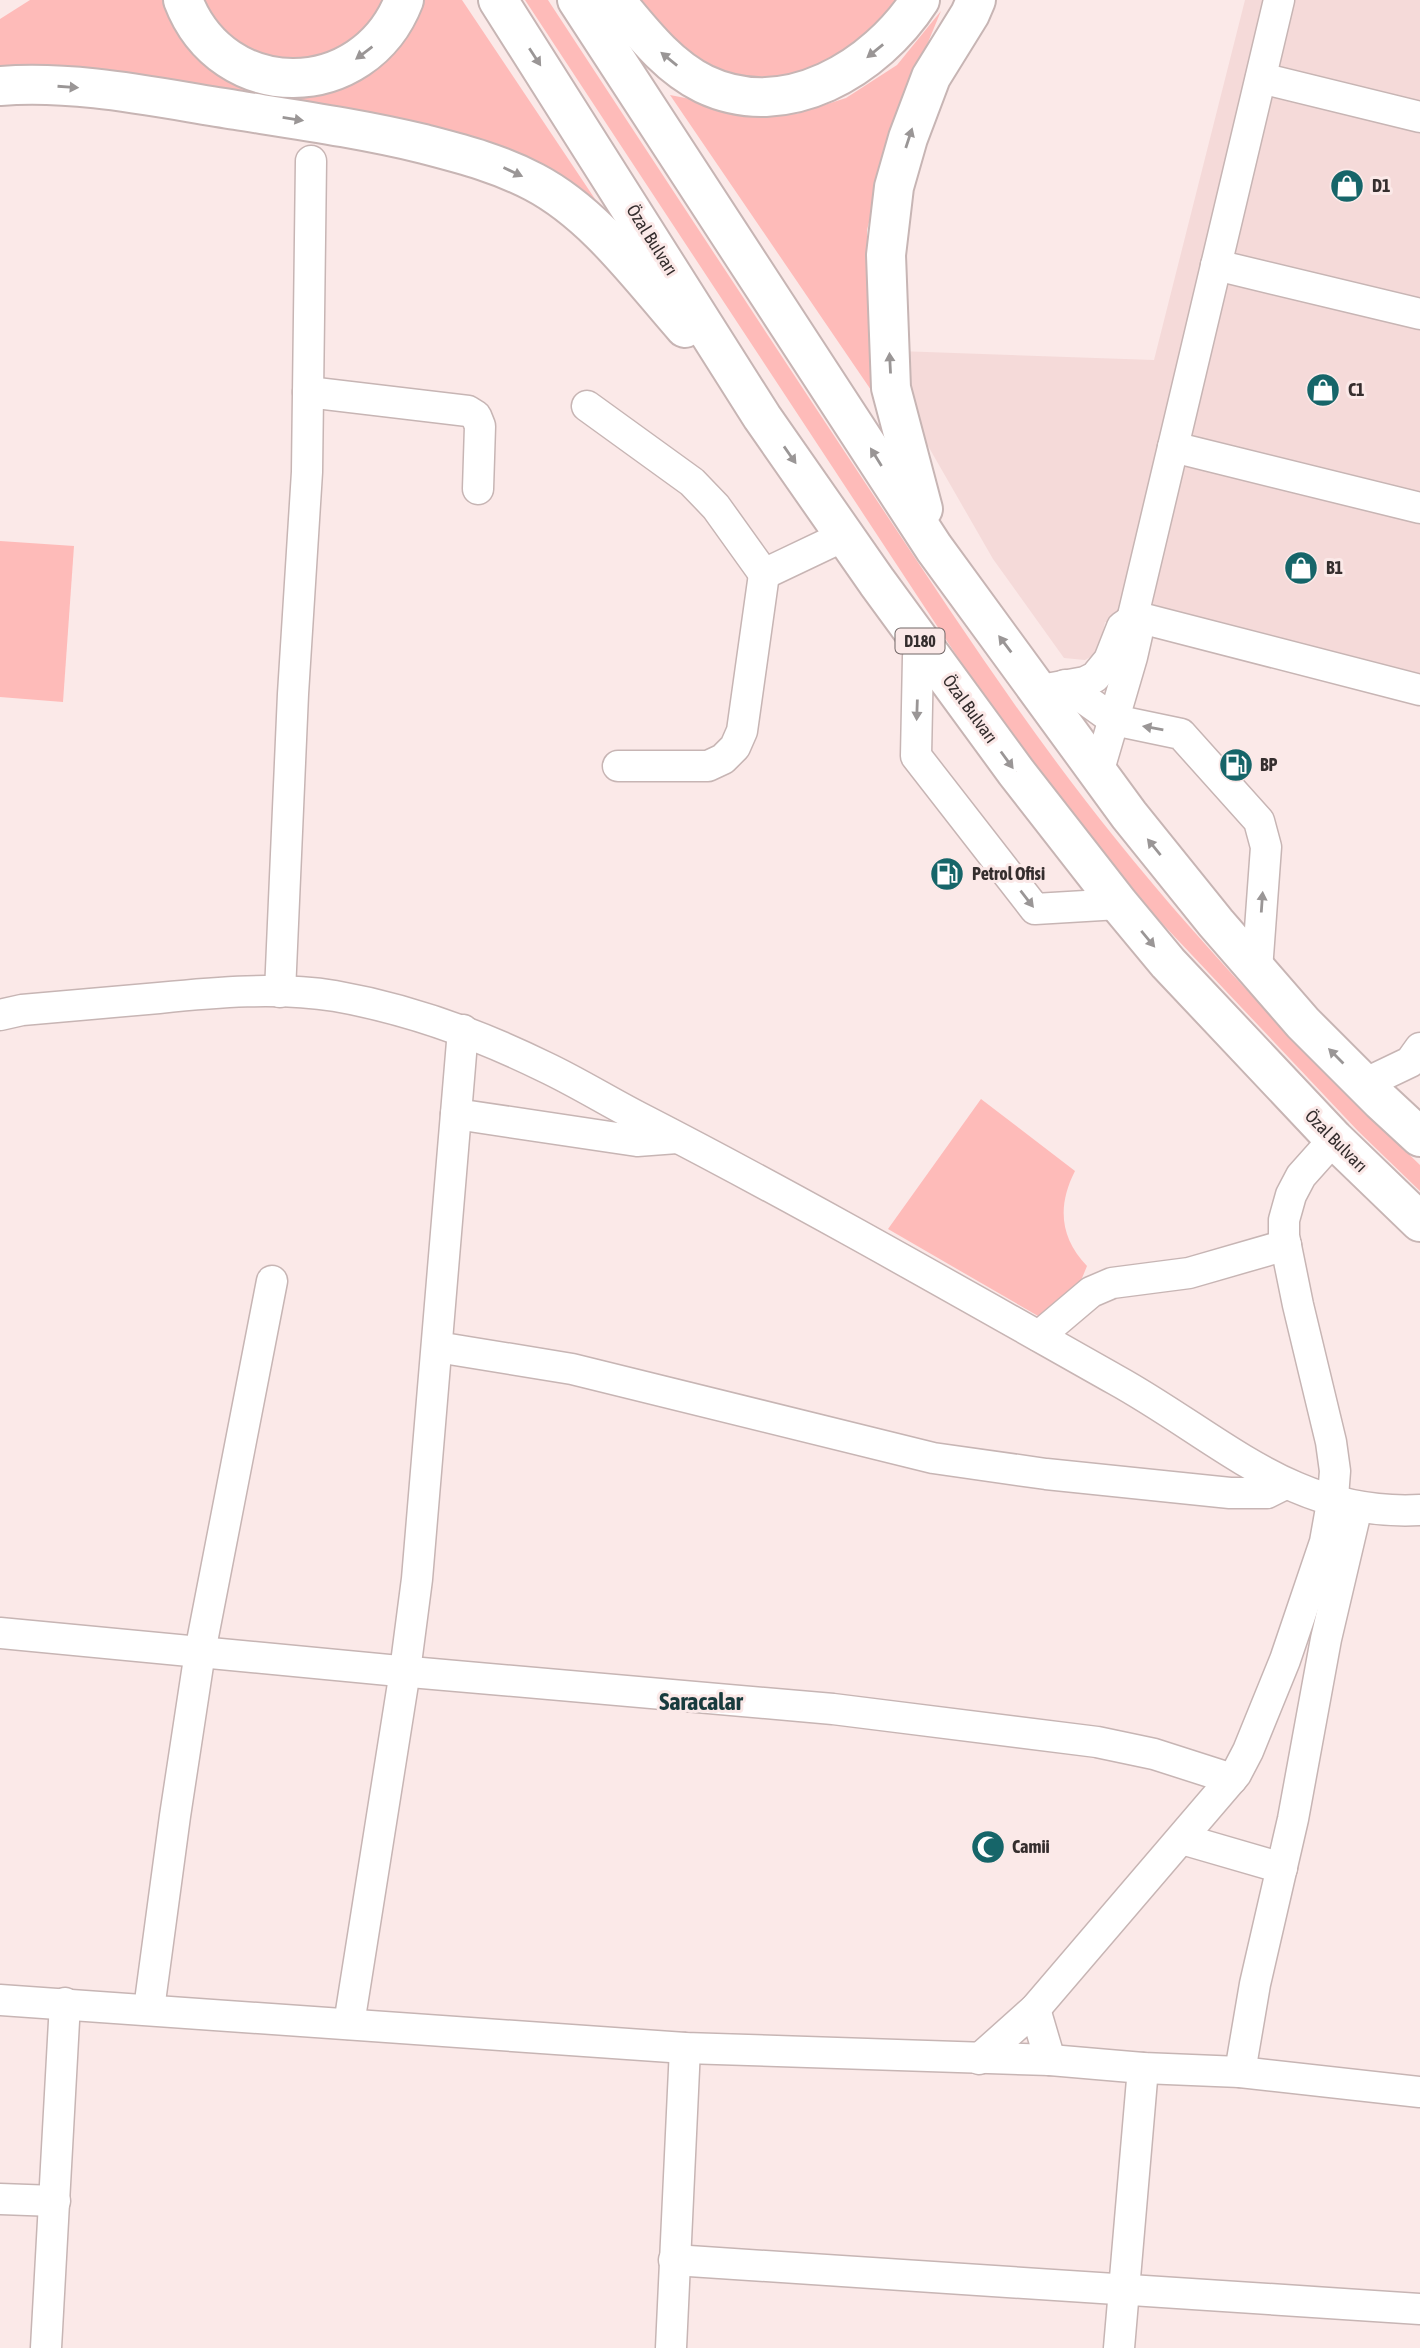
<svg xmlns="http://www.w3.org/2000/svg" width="1420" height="2348" font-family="'Asap Condensed',sans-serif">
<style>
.built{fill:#f5dad9}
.green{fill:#febbb9}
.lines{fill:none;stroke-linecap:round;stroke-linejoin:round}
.minor-casing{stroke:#c7b5b4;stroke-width:33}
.highway-casing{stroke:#c7b5b4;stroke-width:42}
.minor{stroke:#fff;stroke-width:30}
.highway{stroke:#fff;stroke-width:38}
.oneway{fill:#9a9696}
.labels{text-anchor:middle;stroke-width:6;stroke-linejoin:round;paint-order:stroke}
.shield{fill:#fbe9e8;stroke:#706666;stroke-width:2}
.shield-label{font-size:16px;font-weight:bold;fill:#352e2e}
.poi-label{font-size:18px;font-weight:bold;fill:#352e2e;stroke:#fbe9e8;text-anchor:start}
.street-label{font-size:18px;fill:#352e2e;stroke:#fbe9e8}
.district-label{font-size:24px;font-weight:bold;fill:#183b3d;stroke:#fbe9e8}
</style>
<rect width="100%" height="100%" fill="#fbe9e8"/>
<path class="built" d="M1245,0H1420V706L1105,622L1099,652L1085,660L1064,658L993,559L916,425L898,351L1154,360Z"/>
<g class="green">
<path d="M30,0H168C176,16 183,34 192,50C211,79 247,87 278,92L419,0H462L599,205L596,210L556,181L0,70V19Z"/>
<path d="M196,0H389L372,27L323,61L251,59Z"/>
<path d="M525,0H548C653,160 757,319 862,478C943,600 1023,724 1115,838C1208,954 1313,1062 1420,1165V1191L1358,1131L1157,918L1070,811L968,673Z"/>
<path d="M636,0H898L883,19L837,59L788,79L734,77L696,62Z"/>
<path d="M941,11L895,122L867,230L871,390L670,95L751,111L796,114L846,98L897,65Z"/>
<path d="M0,541L74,546L63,702L0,697Z"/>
<path d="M981,1099L1075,1171C1057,1206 1060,1238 1087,1266L1080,1283L1045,1320L888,1229Z"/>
</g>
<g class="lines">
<g class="minor-casing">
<g id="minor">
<path d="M1261,78L1420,117"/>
<path d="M1216,265L1420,314"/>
<path d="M308,392L468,411L476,416L480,426L478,489"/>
<path d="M587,406L692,482L716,507L764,574L846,535"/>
<path d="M1173,447L1420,508"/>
<path d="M1133,616L1420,690"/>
<path d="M921,642L918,657L916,756L1035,909L1119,904"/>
<path d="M1065,685L1114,720L1181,734L1259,821L1266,847L1257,970"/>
<path d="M1052,688L1085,682L1095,677L1109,660L1122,627L1132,620"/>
<path d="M618,766H708L723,759L735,747L742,731L764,574"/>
<path d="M1098,773L1132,657L1137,635L1132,620L1279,0"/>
<path d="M280,992L293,694L307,472L311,161"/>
<path d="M0,1015L22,1010C68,1006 113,1002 159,998C217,992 277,987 335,996C409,1009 478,1034 545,1067C579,1083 612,1104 646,1121C805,1203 960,1292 1116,1380C1219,1437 1293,1517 1420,1510"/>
<path d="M1364,1084L1410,1062L1420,1048"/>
<path d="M456,1114L637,1141L677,1138"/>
<path d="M1039,1336L1091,1292L1112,1283L1189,1273L1286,1245"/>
<path d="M437,1347L572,1369L933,1458L1046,1474L1230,1493H1267L1285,1484"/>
<path d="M0,1633L399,1671L833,1709L1097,1742L1154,1754L1232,1779"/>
<path d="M1182,1839L1282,1868"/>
<path d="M0,2000L685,2048L1050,2060L1143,2068L1240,2072L1420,2092"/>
<path d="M149,2009L175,1816L200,1652L272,1281"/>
<path d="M1035,2009L1236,1774L1248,1751L1285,1660L1325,1542L1333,1497L1335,1471L1331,1442L1298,1305L1284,1236V1220L1291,1195L1301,1176L1334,1139"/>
<path d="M349,2024L405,1671L417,1579L463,1030"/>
<path d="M979,2059L1035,2009L1050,2060"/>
<path d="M1240,2072L1255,1984L1293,1819L1326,1639L1357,1507"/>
<path d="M0,2199L55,2201"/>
<path d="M674,2260L1420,2309"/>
<path d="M46,2348L65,2003"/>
<path d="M671,2348L685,2048"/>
<path d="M1119,2348L1143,2068"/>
</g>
</g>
<g class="highway-casing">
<g id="highway">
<path d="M183,0C223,105 364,103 404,0"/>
<path d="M498,0L762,417L877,582L1016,772L1119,904L1168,963L1334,1139L1420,1222"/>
<path d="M577,0L934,548L1129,815L1216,923L1303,1023L1381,1101L1420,1137"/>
<path d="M615,0C641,31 667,66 704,84C786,123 876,68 920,0"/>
<path d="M0,86C79,80 158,98 236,110C299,120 362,129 424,144C462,154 498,163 534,182C595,214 640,277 685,328"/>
<path d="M923,509L891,388L886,255L894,187L908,138L931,77L970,14L976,0"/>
</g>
</g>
<use href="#minor" class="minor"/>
<use href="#highway" class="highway"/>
</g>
<defs><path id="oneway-solid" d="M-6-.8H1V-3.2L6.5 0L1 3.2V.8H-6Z" transform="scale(1.75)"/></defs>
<g class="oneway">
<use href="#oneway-solid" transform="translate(875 51) rotate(141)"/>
<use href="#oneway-solid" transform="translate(364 53) rotate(143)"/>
<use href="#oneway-solid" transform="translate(535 57) rotate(57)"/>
<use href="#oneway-solid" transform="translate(669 59) rotate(-141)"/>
<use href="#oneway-solid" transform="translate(68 87) rotate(4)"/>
<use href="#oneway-solid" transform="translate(293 119) rotate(9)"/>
<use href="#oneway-solid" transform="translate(909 138) rotate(-72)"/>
<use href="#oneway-solid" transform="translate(513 172) rotate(25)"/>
<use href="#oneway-solid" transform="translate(890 363) rotate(-93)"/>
<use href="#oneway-solid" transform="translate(790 455) rotate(55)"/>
<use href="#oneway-solid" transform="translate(876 457) rotate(-122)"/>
<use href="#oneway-solid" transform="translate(1005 644) rotate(-127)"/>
<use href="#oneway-solid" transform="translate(917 710) rotate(92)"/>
<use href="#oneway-solid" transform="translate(1153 728) rotate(-170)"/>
<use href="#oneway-solid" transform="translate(1007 760) rotate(54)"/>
<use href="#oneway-solid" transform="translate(1154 847) rotate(-129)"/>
<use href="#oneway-solid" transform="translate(1027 899) rotate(52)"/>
<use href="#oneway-solid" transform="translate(1262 902) rotate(-86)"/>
<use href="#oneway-solid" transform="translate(1148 939) rotate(50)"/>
<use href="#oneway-solid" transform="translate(1336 1056) rotate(-135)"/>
</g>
<defs>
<g id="shop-disc" transform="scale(1.75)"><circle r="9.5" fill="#166569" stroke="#fbe9e8"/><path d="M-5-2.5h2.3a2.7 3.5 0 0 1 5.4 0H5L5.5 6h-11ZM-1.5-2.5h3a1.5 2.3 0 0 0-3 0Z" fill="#fff"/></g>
<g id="fuel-disc" transform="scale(1.75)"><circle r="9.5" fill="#166569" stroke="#fbe9e8"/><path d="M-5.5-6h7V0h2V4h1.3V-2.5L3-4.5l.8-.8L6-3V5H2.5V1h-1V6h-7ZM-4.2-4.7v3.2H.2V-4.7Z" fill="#fff"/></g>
<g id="mosque-disc" transform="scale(1.75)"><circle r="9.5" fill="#166569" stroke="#fbe9e8"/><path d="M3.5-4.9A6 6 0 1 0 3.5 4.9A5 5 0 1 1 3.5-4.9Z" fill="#fff"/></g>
</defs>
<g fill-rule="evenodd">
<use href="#shop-disc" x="1347" y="186"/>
<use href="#shop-disc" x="1323" y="390"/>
<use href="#shop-disc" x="1301" y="568"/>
<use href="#fuel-disc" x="1236" y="765"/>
<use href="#fuel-disc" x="947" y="874"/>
<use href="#mosque-disc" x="988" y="1847"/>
</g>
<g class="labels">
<rect class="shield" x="895.5" y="628.5" width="49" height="25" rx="5"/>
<g class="shield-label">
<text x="920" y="647">D180</text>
</g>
<g class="poi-label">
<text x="1372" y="192">D1</text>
<text x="1348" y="396">C1</text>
<text x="1326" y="574">B1</text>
<text x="1260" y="771">BP</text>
<text x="972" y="880">Petrol Ofisi</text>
<text x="1012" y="1853">Camii</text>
</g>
<g class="street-label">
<text transform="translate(652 240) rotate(58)" y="6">Özal Bulvarı</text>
<text transform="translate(970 709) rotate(54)" y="6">Özal Bulvarı</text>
<text transform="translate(1336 1141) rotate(45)" y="6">Özal Bulvarı</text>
</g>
<g class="district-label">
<text x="701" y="1710">Saracalar</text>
</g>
</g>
</svg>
